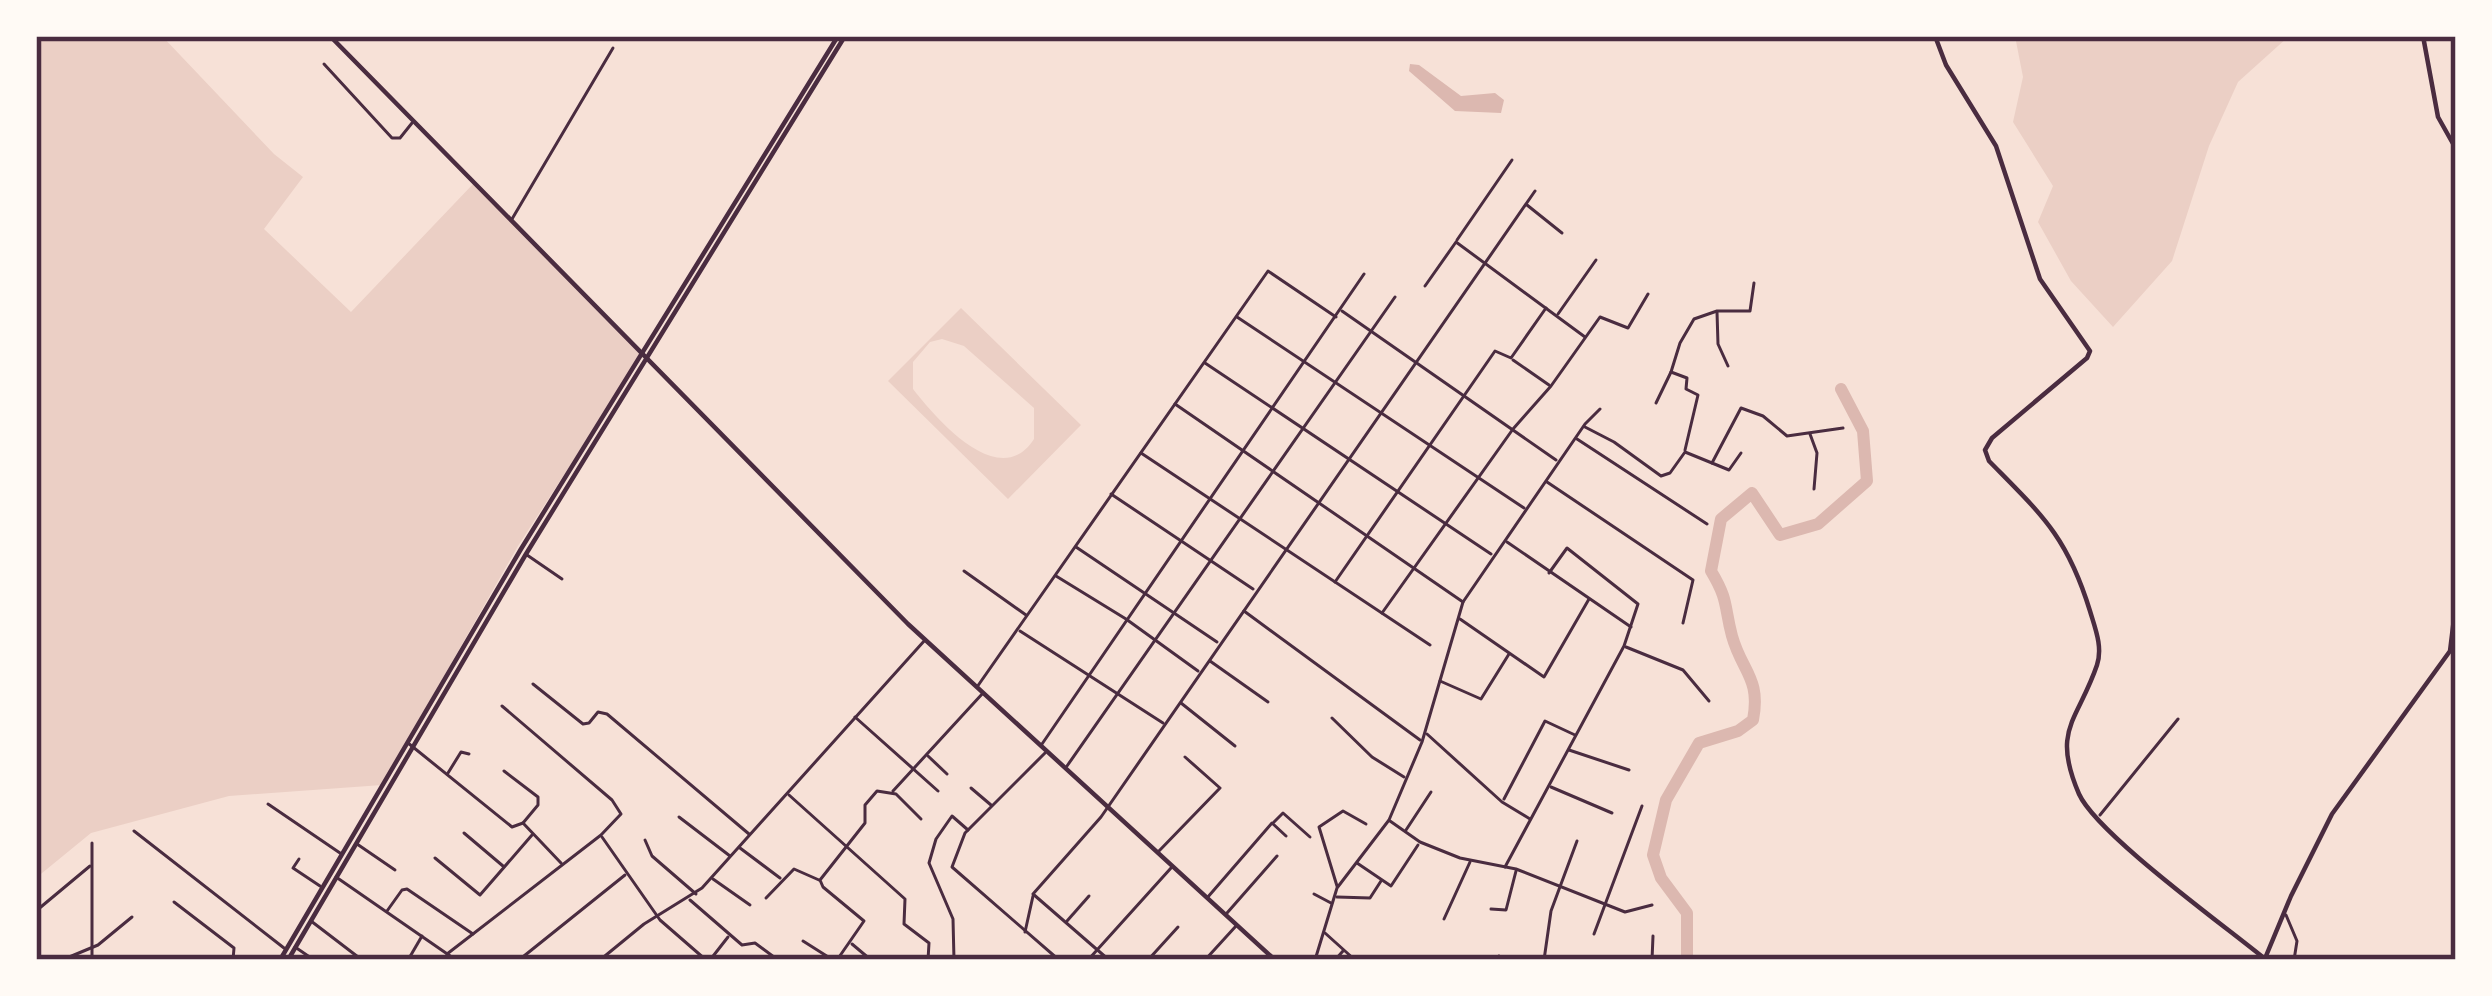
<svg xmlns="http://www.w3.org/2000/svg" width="2492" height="996" font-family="'IBM Plex Sans',sans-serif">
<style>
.green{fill:#ebcfc5;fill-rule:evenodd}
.water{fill:#dcb8b0}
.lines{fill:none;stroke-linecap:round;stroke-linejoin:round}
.river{stroke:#dcb8b0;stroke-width:12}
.minor{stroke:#4a2c40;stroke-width:3}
.tertiary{stroke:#4a2c40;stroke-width:4.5}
.neatline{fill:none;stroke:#4a2c40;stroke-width:4.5}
</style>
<rect width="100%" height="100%" fill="#f7e1d7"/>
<g class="green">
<path d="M36,36H162L274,154L303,177L264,229L351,312L474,183L642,354L518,546L382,785L229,796L91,833L36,878Z"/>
<path d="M2015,36H2289L2238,82L2209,146L2172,261L2113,327L2071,281L2038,222L2053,186L2013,122L2023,77Z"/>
<path d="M961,308L1081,425L1008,499L888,381ZM942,339L964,346L1034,408V439C1000,492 938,421 913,389V362L930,342Z"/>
</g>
<path class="water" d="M1410,64L1419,65L1461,96L1495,93L1504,100L1501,113L1455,111L1409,71Z"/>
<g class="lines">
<path class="river" d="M1687,960V913L1661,878L1653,855L1666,800L1699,743L1738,731L1753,720C1761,678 1742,672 1732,636C1724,606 1729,601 1711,571L1721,519L1752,493L1780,535L1818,524L1867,481L1863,431L1841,389"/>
<g class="minor">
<path d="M324,64L392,138H400L412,123"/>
<path d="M1527,205L1562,233"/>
<path d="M512,219L613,48"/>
<path d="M1457,240L1512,160"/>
<path d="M1425,286L1456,242L1585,337"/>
<path d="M1342,311L1556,460"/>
<path d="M1717,312L1718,344L1728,366"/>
<path d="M1558,314L1596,260"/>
<path d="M1237,317L1524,508"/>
<path d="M1513,360L1549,385"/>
<path d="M1205,363L1491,554"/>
<path d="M1671,372L1680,343L1694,319L1717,311H1750L1754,283"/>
<path d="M1656,403L1671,372L1687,378L1686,389L1698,395L1685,450"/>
<path d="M1175,404L1463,602"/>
<path d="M1585,427L1614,442L1661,476L1670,473L1685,452L1712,463L1741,408L1763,416L1787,436L1843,428"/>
<path d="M1810,434L1817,453L1814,489"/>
<path d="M1577,439L1707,524"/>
<path d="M1141,453L1430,645"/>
<path d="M1712,463L1729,470L1741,453"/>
<path d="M1547,482L1693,580L1683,623"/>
<path d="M1111,494L1253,589"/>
<path d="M1507,542L1631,627"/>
<path d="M1076,547L1217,642"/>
<path d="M527,555L562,579"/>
<path d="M964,571L1026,615"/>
<path d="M1056,576L1126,619L1198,671"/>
<path d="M1335,582L1495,351L1511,358L1546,308"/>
<path d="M1244,611L1420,740"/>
<path d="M1382,613L1513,429L1551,386L1600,317L1628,328L1648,294"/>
<path d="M1460,619L1544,677L1589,599"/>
<path d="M1020,631L1163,723"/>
<path d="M1626,647L1683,670L1709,701"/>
<path d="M1210,661L1268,702"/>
<path d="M1440,681L1481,699L1509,654"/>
<path d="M533,684L583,724L589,723L598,712L607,714L749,834"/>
<path d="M977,687L1268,271L1336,317"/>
<path d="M1181,703L1235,746"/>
<path d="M855,717L938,791"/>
<path d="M1332,718L1372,757L1404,777"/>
<path d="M1427,734L1502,802L1530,819"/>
<path d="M408,743L512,827L523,823"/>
<path d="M1042,744L1364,274"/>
<path d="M1569,750L1629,770"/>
<path d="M1045,753L965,833L952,867L1059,960"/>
<path d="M928,756L947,774"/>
<path d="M1067,766L1395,297"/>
<path d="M504,771L538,797V805L523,823L561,863"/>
<path d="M448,773L461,752L469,754"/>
<path d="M1551,787L1612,813"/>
<path d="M971,788L991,805"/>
<path d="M893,791L983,693"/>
<path d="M789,795L905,899L904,924L929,943L928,960"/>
<path d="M1504,799L1545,721L1575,735"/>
<path d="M268,804L340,853"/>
<path d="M2100,815L2178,719"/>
<path d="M679,817L730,856"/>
<path d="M1390,821L1420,842L1460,858L1516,869L1625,912L1652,905"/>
<path d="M1274,822L1283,813L1310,837"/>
<path d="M1406,830L1431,792"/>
<path d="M134,831L284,948"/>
<path d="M464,833L503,866"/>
<path d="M602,837L660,920L706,960"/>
<path d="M645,840L652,856L696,894"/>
<path d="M357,844L395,870"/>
<path d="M740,848L780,878"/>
<path d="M1158,852L1220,788L1185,757"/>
<path d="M435,858L480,895L532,835"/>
<path d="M299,859L293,868L320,886"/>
<path d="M1357,863L1391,886L1418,845"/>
<path d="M1505,867L1624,646L1638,604L1567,548L1549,573"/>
<path d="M336,877L456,960"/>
<path d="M713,879L750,905"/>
<path d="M1337,886L1319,827L1343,811L1366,824"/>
<path d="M1314,894L1331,903"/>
<path d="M1337,897L1370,898L1381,881"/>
<path d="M766,898L794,869L819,880"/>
<path d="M1207,898L1272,823L1286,836"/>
<path d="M690,900L742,945L755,943L778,960"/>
<path d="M174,902L234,948L233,960"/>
<path d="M1491,909L1506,910L1516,871"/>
<path d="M36,911L90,866"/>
<path d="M387,911L402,890L407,889L473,934"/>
<path d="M1227,913L1277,856"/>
<path d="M2286,915L2297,941L2294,960"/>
<path d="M1444,919L1470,862"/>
<path d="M311,921L362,960"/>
<path d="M1067,921L1089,896"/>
<path d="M1025,932L1033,896"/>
<path d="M1325,933L1355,960"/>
<path d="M1594,934L1642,806"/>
<path d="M803,941L833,960"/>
<path d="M852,944L871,960"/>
<path d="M295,947L314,960"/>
<path d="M447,954L601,835L621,814L612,800L502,706"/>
<path d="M62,960L98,945L132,917"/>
<path d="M92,960V843"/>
<path d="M408,960L422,936"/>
<path d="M519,960L625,875"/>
<path d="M600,960L644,924L702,888L925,640"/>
<path d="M710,960L728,937"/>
<path d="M837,960L864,921L823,887L820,880L865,823V805L877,791L896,794L921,819"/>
<path d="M954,960L953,919L929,863L936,839L952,816L968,830"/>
<path d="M1088,960L1171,868"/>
<path d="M1109,960L1033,894L1101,817L1535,191"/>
<path d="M1148,960L1178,927"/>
<path d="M1205,960L1236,926"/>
<path d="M1315,960L1337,888L1389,820L1422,742L1463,602L1585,424L1600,409"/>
<path d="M1335,960L1343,951"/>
<path d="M1498,960L1499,956"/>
<path d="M1544,960L1551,911L1577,841"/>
<path d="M1652,960L1653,936"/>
</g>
<g class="tertiary">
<path d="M330,36L908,624L1275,960"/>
<path d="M1935,36L1946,65L1996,146L2040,279L2090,351L2087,358L1992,438L1985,450L1989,461C2042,515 2067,536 2090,611C2095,628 2103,647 2097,665C2078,721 2051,729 2079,794C2097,834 2225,926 2265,959"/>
<path d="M2423,36L2438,117L2456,149"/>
<path d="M2266,956L2291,896L2332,814L2450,651L2456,602"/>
<path d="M280,960L521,549L838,36"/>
<path d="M288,960L526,554L845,36"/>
</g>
</g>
<rect width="2492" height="996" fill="none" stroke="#fffaf5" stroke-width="78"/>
<rect x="39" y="39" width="2414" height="918" class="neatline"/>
</svg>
